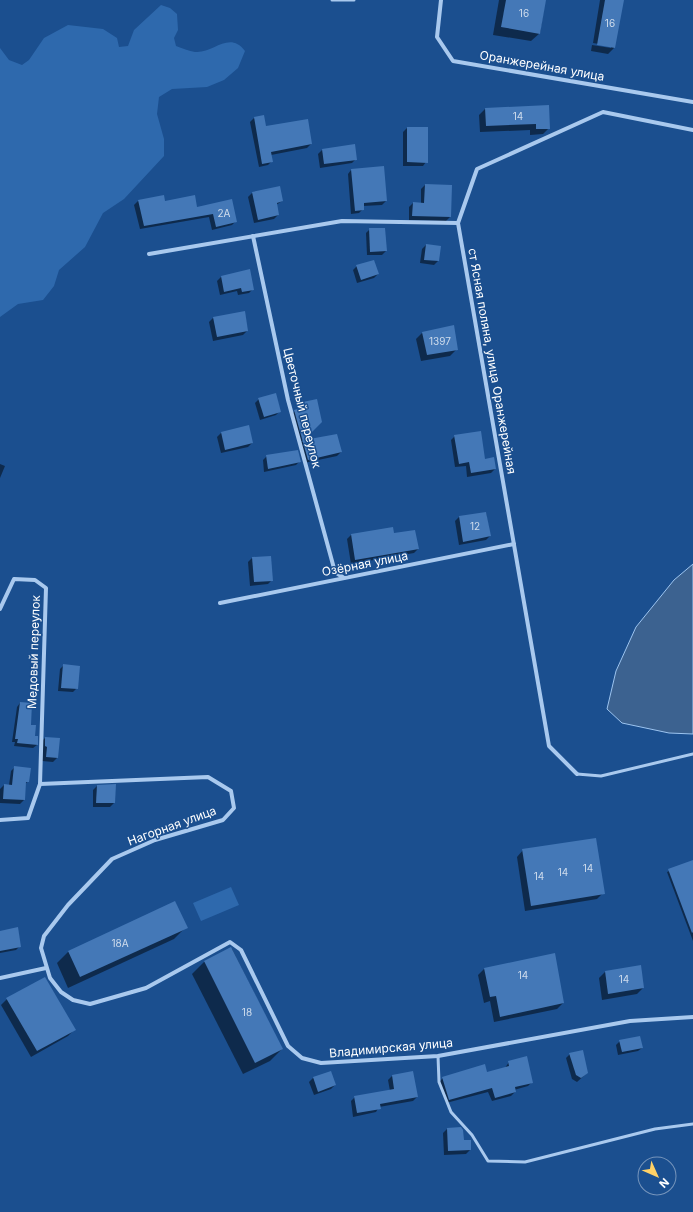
<svg xmlns="http://www.w3.org/2000/svg" width="693" height="1212" font-family="Inter,sans-serif">
<style>
.green{fill:#2e69ad}
.water{fill:#3c6290;stroke:#9cc4f0}
.shadow{fill:#0007}
.building{fill:#4478b7}
.lines{fill:none;stroke-linecap:round;stroke-linejoin:round}
.lane{stroke:#a9c9ee;stroke-width:3}
.street{stroke:#a9c9ee;stroke-width:4}
.labels{text-anchor:middle;stroke-width:3;stroke-linejoin:round;paint-order:stroke}
.number-label{font-size:10px;fill:#d0dded}
.street-label{font-size:12px;fill:#fff;stroke:#1b4f8f}
</style>
<rect width="100%" height="100%" fill="#1b4f8f"/>
<g class="green">
<path d="M161,5L170,8L177,14L178,30L174,38L176,46C182,48 189,51 195,52C213,54 229,30 245,51L238,68L224,80L207,87L172,89L159,97L157,114L164,139V156L124,199L103,213L85,247L59,270L54,286L43,300L18,304L0,317V48L9,60L22,65L29,60L44,38L68,25L103,29L117,38L119,47L128,46L134,30Z"/>
<path d="M231,887L239,905L201,921L193,903Z"/>
</g>
<path class="water" d="M693,564V734L669,733L622,723L607,709L616,671L636,627L674,580Z"/>
<g class="shadow">
<path d="M499,0H545L540,33L531,41L493,35Z"/>
<path d="M600,0H623L614,48L608,54L591,51L592,45L611,48V46L593,43Z"/>
<path d="M548,106L549,128L543,134L530,135V130L480,132L479,115L485,109Z"/>
<path d="M254,118L265,128L311,144L307,148L271,155L272,161L268,165L259,167L250,122Z"/>
<path d="M407,128L426,162L423,166H403V132Z"/>
<path d="M322,150L356,159L352,163L320,168L318,154Z"/>
<path d="M351,170L386,201L382,205L363,206V209L359,213L351,214L348,174Z"/>
<path d="M425,185L450,217L446,221L409,220V207L413,203L421,204V189Z"/>
<path d="M252,193L282,201L276,205L278,215L274,219L254,223L248,197Z"/>
<path d="M138,201L164,202L197,208L236,221L232,225L212,230L209,217L140,229L134,205Z"/>
<path d="M370,229L386,251L382,255H367L366,233Z"/>
<path d="M426,245L438,261L434,265L420,263L422,249Z"/>
<path d="M357,266L378,274L374,278L357,283L353,270Z"/>
<path d="M221,277L253,289L249,293L238,295L237,291L220,295L217,281Z"/>
<path d="M213,318L247,331L243,335L213,341L209,322Z"/>
<path d="M422,333L457,349L450,356L421,361L416,339Z"/>
<path d="M259,399L280,411L276,415L260,420L255,403Z"/>
<path d="M304,403L321,422L301,442L336,436L341,452L337,456L304,463L291,415L295,411L301,409L300,407Z"/>
<path d="M221,433L252,443L248,447L221,453L217,437Z"/>
<path d="M455,436L484,460L495,469L491,473L467,477L466,466L455,467L451,440Z"/>
<path d="M267,456L300,461L296,465L264,472L263,460Z"/>
<path d="M0,464L5,466L0,478Z"/>
<path d="M486,513L490,536L486,540L459,545L455,521L459,517Z"/>
<path d="M351,535H394L418,549L414,553L351,564L347,539Z"/>
<path d="M252,558L272,580L268,584L250,586L248,562Z"/>
<path d="M64,665L77,688L73,692L58,691L60,669Z"/>
<path d="M20,703L34,737H37V745L33,748L14,746L15,742H12L17,707Z"/>
<path d="M45,738L59,739L57,758L53,762L42,761L43,750H41V742Z"/>
<path d="M15,767L28,781L25,784L24,800L20,804L0,803V789L4,785H9L11,771Z"/>
<path d="M97,786L114,803L110,807H93V790Z"/>
<path d="M523,850L603,893L597,899L525,911L517,857Z"/>
<path d="M693,861V941L667,872Z"/>
<path d="M186,927L174,939L68,988L57,963L69,951Z"/>
<path d="M0,932L20,946L16,950L0,953Z"/>
<path d="M232,949L282,1049L270,1061L243,1074L192,974L204,962Z"/>
<path d="M484,969L563,1003L557,1009L494,1022L490,1001L484,1003L478,975Z"/>
<path d="M605,972L643,988L637,994L602,1000L599,978Z"/>
<path d="M7,999L74,1030L68,1036L31,1057L1,1005Z"/>
<path d="M620,1041L642,1048L638,1051L618,1055L616,1045Z"/>
<path d="M570,1054L587,1073L577,1082L572,1079L566,1058Z"/>
<path d="M509,1062L532,1082L528,1086L514,1090L515,1092L511,1096L492,1101L488,1092L446,1103L439,1082L443,1078L487,1073L505,1068Z"/>
<path d="M392,1076L417,1097L413,1101L379,1107L376,1112L353,1117L351,1101L355,1097L390,1091L388,1080Z"/>
<path d="M313,1078L335,1085L331,1089L314,1095L309,1082Z"/>
<path d="M447,1129L470,1150L466,1154L444,1155L443,1133Z"/>
</g>
<g class="building">
<path d="M506,0H546L540,34L501,27Z"/>
<path d="M605,0H624L615,48L597,45Z"/>
<path d="M549,105L550,129H536V124L486,126L485,108Z"/>
<path d="M264,115L266,126L308,119L312,144L271,152L273,162L262,164L254,117Z"/>
<path d="M407,127H428V163L407,162Z"/>
<path d="M355,144L357,160L324,164L322,149Z"/>
<path d="M384,166L387,201L364,203V210L355,211L351,169Z"/>
<path d="M425,184L452,185L451,217L412,216L413,202L424,203Z"/>
<path d="M280,186L283,201L277,203L279,215L258,220L252,192Z"/>
<path d="M164,195L165,201L195,195L197,207L232,199L237,222L216,227L213,214L144,226L138,200Z"/>
<path d="M369,228H385L387,251L370,252Z"/>
<path d="M426,244L441,246L439,261L424,260Z"/>
<path d="M374,260L379,274L361,280L356,265Z"/>
<path d="M250,269L254,290L242,292L241,288L224,292L221,276Z"/>
<path d="M245,311L248,331L217,337L213,317Z"/>
<path d="M454,325L458,350L427,355L422,332Z"/>
<path d="M276,393L281,412L264,417L258,398Z"/>
<path d="M317,399L322,422L304,440L337,434L342,452L308,460L294,410L305,407L303,402Z"/>
<path d="M249,425L253,443L225,450L221,432Z"/>
<path d="M481,431L485,459L494,457L496,469L471,473L469,462L459,464L454,435Z"/>
<path d="M298,450L301,462L268,469L266,455Z"/>
<path d="M486,512L491,536L463,542L459,516Z"/>
<path d="M393,527L394,533L415,530L419,549L355,560L351,534Z"/>
<path d="M271,556L273,581L254,582L252,557Z"/>
<path d="M63,664L80,666L78,689L61,688Z"/>
<path d="M20,702L32,703L31,725H36L35,736H38V745L17,743L18,739H15Z"/>
<path d="M45,737L60,738L58,758L46,757L47,747L45,746Z"/>
<path d="M14,766L31,768L29,782H26L25,800L3,799L4,784L12,785Z"/>
<path d="M116,784L115,803H96L97,785Z"/>
<path d="M596,838L605,894L531,906L522,849Z"/>
<path d="M693,860V932L692,933L668,869Z"/>
<path d="M175,901L188,928L80,977L68,951Z"/>
<path d="M18,927L21,947L0,951V931Z"/>
<path d="M231,947L283,1049L255,1063L204,961Z"/>
<path d="M555,953L564,1003L500,1017L496,996L490,997L484,968Z"/>
<path d="M641,965L644,988L608,994L605,971Z"/>
<path d="M45,977L76,1030L37,1051L6,998Z"/>
<path d="M640,1036L643,1048L622,1052L619,1040Z"/>
<path d="M583,1050L588,1073L581,1078L576,1075L569,1053Z"/>
<path d="M527,1056L533,1083L515,1087L516,1092L495,1098L492,1088L449,1100L442,1077L485,1064L487,1072L509,1066L508,1061Z"/>
<path d="M331,1071L336,1085L318,1092L313,1077Z"/>
<path d="M413,1071L418,1097L380,1104L381,1109L357,1113L354,1096L394,1089L392,1075Z"/>
<path d="M461,1127L463,1130L464,1140H471V1150L448,1151L447,1128Z"/>
</g>
<g class="lines">
<g class="lane">
<path d="M332,0H354"/>
<path d="M577,774L601,776L693,754"/>
<path d="M438,1056L439,1082L451,1112L472,1135L488,1161L525,1162L655,1129L693,1124"/>
</g>
<g class="street">
<path d="M441,0L437,37L453,61L693,102"/>
<path d="M253,236L288,400L335,572L344,578"/>
<path d="M149,254L342,221L458,223"/>
<path d="M220,603L514,544"/>
<path d="M0,609L14,579L35,580L46,588L40,784"/>
<path d="M577,774L549,746L458,223L477,169L603,112L693,130"/>
<path d="M0,820L28,818L40,784L208,777L231,791L234,808L223,820L155,840L112,859L68,905L44,936L41,948L50,978L61,992L73,1000L90,1004L146,988L230,942L241,950L288,1046L302,1058L321,1063L438,1056L630,1021L693,1017"/>
<path d="M0,978L46,968"/>
</g>
</g>
<g class="labels">
<g class="number-label">
<text x="524" y="17">16</text>
<text x="610" y="27">16</text>
<text x="518" y="120">14</text>
<text x="224" y="217">2А</text>
<text x="440" y="345">1397</text>
<text x="475" y="530">12</text>
<text x="588" y="872">14</text>
<text x="563" y="876">14</text>
<text x="539" y="880">14</text>
<text x="120" y="947">18А</text>
<text x="523" y="979">14</text>
<text x="624" y="983">14</text>
<text x="247" y="1016">18</text>
</g>
<g class="street-label">
<text transform="translate(542 66) rotate(10)" y="4">Оранжерейная улица</text>
<text transform="translate(492 361) rotate(80)" y="4">ст Ясная поляна, улица Оранжерейная</text>
<text transform="translate(302 408) rotate(76)" y="4">Цветочный переулок</text>
<text transform="translate(365 564) rotate(-11)" y="4">Озёрная улица</text>
<text transform="translate(34 652) rotate(-88)" y="4">Медовый переулок</text>
<text transform="translate(172 826) rotate(-20)" y="4">Нагорная улица</text>
<text transform="translate(391 1048) rotate(-5)" y="4">Владимирская улица</text>
</g>
</g>
<g transform="translate(657 1176) rotate(135)"><circle r="19" fill="#1b4f8f" stroke="#7695bc"/>
<path d="M0-3L7 15L0 10L-7 15Z" fill="#ffd166"/>
<text y="-6" font-size="11" font-weight="bold" text-anchor="middle" fill="#ffffff">N</text>
</g>
</svg>
